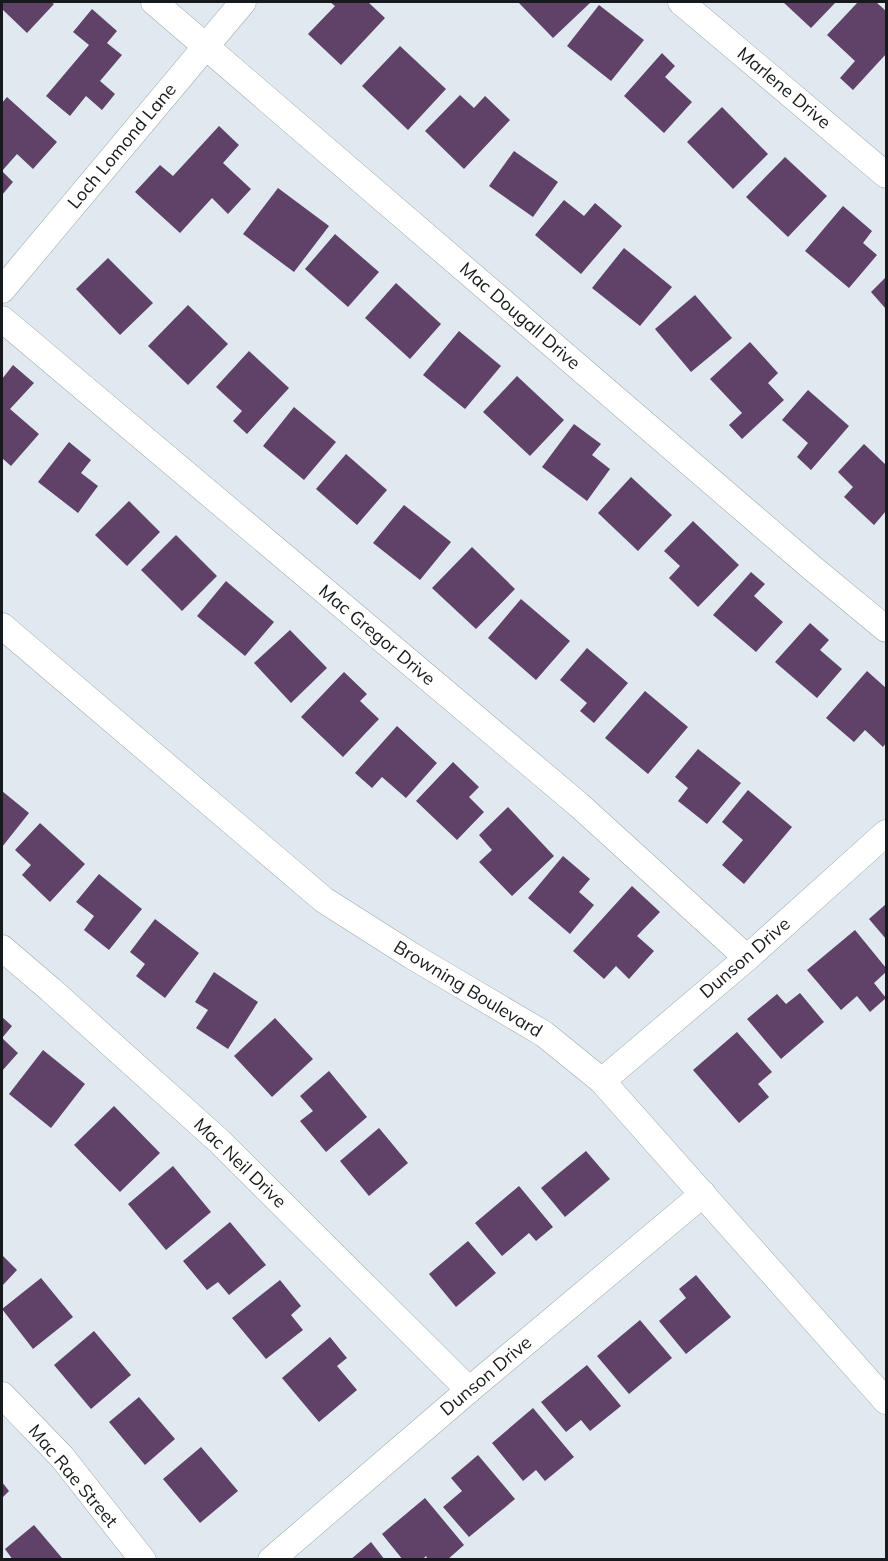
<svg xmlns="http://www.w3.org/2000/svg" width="888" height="1561" font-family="Mulish,sans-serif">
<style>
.building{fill:#604168}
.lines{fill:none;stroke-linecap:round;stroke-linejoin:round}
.minor-casing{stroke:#a0a8ae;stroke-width:27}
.minor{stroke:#fff;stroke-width:26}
.labels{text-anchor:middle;stroke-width:6;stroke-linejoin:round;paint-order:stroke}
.street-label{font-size:18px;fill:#171a1c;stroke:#fff}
</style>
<rect width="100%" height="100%" fill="#e0e9f0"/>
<g class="building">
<path d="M2,2H51L54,4L27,33L2,9Z"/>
<path d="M330,2H368L385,18L341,65L308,34L335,6Z"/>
<path d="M518,2H591L553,38Z"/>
<path d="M783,2H836L811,28Z"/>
<path d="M858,2H876L886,11V54L853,90L840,78L855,61L827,35Z"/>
<path d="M599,5L644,40L611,81L567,46Z"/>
<path d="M92,9L117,31L107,43L122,55L100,81L115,94L102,110L86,96L70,116L46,96L89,45L73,32Z"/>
<path d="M400,46L446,89L408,130L362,86Z"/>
<path d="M662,53L675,66L665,77L692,102L664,133L624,96Z"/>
<path d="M460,95L474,108L485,96L510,120L464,169L425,131Z"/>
<path d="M7,97L57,142L33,169L17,154L2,171L13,182L2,195V103Z"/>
<path d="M722,107L768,154L733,189L687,142Z"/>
<path d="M219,126L239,145L223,163L251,189L228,214L212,198L180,233L135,192L160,165L173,176Z"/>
<path d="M514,151L558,182L533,217L489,186Z"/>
<path d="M785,157L827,196L788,237L746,197Z"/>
<path d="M278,188L329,226L294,272L243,234Z"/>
<path d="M564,200L584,216L595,203L622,226L581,274L535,235Z"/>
<path d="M843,206L872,231L863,243L877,255L849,288L805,251Z"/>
<path d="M335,234L379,272L348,307L305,269Z"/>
<path d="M624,248L672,287L640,326L592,288Z"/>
<path d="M108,258L153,303L120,335L76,289Z"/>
<path d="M886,277V309L871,292Z"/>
<path d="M396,283L441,324L410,359L365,318Z"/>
<path d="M695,295L732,338L691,372L655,329Z"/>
<path d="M188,305L228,344L188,385L148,346Z"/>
<path d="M459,331L501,366L465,409L423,375Z"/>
<path d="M750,342L778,373L768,383L784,400L742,439L729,425L742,413L710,379Z"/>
<path d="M249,351L289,388L247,434L233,421L242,411L216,387Z"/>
<path d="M13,365L34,383L10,409L39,434L11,466L2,458V379Z"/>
<path d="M517,376L564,420L530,456L483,412Z"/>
<path d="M808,390L849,426L811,470L797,457L808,443L782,420Z"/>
<path d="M294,407L336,442L304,480L263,446Z"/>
<path d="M574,424L601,444L592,455L610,469L587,501L542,467Z"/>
<path d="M69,442L91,460L81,473L98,486L78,513L38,482Z"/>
<path d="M864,444L886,465V511L874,525L844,497L853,487L838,472Z"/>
<path d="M346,454L387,490L357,525L316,489Z"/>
<path d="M631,477L672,515L638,551L598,513Z"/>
<path d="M129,501L160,532L127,566L95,535Z"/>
<path d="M404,505L451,542L420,580L373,543Z"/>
<path d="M693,521L739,565L698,607L669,578L680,566L664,551Z"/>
<path d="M176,535L217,576L182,611L141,570Z"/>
<path d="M472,547L515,589L476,629L432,588Z"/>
<path d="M751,572L765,584L754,596L783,622L756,652L713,615Z"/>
<path d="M226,581L274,622L245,656L197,616Z"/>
<path d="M521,599L570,641L536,680L488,638Z"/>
<path d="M810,623L829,640L820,650L842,669L817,698L775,662Z"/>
<path d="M290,630L327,668L291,703L254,663Z"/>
<path d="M587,648L628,683L594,723L580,711L587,703L560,680Z"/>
<path d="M867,671L886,688V743L883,747L865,730L854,742L826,718Z"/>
<path d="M344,672L367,694L360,701L379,719L343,757L301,717Z"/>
<path d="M645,691L688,727L648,774L605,738Z"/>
<path d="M397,726L437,763L406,798L382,777L372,788L355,773Z"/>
<path d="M698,749L741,783L707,824L678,801L688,788L675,777Z"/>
<path d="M453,762L479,787L469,797L484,812L457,840L416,801Z"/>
<path d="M748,790L792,827L744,884L722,865L743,840L722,822Z"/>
<path d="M2,791L29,813L2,847Z"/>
<path d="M508,807L554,856L512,896L479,862L492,850L479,835Z"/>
<path d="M40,823L85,864L50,902L22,875L31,865L15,850Z"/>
<path d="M563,856L590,879L579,892L594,905L570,934L528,898Z"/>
<path d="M99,874L142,909L109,950L84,930L94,916L76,902Z"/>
<path d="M632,886L660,912L637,936L654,951L629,979L616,966L604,979L573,951Z"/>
<path d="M886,904V939L869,919Z"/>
<path d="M155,919L199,953L165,998L136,976L145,964L130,952Z"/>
<path d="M855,930L886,968V972L874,983L886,998L870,1012L857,996L841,1010L807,970Z"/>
<path d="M214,972L258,1002L228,1049L196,1028L208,1010L195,1002Z"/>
<path d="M800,993L824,1022L781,1059L747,1019L777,994L786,1004Z"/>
<path d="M2,1017L12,1026L2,1038L18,1053L2,1071Z"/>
<path d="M275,1018L313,1059L272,1097L234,1056Z"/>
<path d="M737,1032L772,1072L758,1084L769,1097L739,1123L693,1070Z"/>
<path d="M43,1050L85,1084L51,1128L9,1094Z"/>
<path d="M329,1071L367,1117L326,1152L300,1121L313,1111L300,1096Z"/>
<path d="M114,1106L160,1153L120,1192L74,1145Z"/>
<path d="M379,1128L408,1163L369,1196L340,1161Z"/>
<path d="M586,1151L610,1179L565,1217L541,1188Z"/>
<path d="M173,1166L211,1212L166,1250L128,1204Z"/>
<path d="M519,1186L553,1227L536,1241L529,1233L502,1256L475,1223Z"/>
<path d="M230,1222L266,1265L229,1295L218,1282L207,1290L183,1261Z"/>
<path d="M468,1241L496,1273L456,1307L429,1274Z"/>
<path d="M2,1255L17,1270L2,1286Z"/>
<path d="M696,1275L731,1317L686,1354L659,1321L686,1298L679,1289Z"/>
<path d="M41,1278L73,1317L33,1349L2,1309Z"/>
<path d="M280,1280L301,1306L291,1315L303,1330L266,1359L232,1318Z"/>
<path d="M640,1320L672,1358L629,1394L597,1356Z"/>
<path d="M94,1331L131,1375L91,1409L54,1365Z"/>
<path d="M330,1337L347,1358L337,1366L357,1390L319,1422L282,1378Z"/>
<path d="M587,1365L621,1406L590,1431L581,1420L566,1432L541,1402Z"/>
<path d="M139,1397L175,1439L145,1465L109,1422Z"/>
<path d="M533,1408L574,1457L545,1481L536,1470L523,1481L492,1443Z"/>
<path d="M201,1447L238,1491L200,1523L163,1479Z"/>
<path d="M478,1455L515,1499L469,1537L443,1507L462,1491L451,1478Z"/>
<path d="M2,1482L9,1491L2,1498Z"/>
<path d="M425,1498L464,1545L447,1560H428L426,1556L422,1560H403L382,1534Z"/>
<path d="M34,1525L62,1558L59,1560H13L5,1549Z"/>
<path d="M371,1542L385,1560H350Z"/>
</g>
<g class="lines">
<g class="minor-casing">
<g id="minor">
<path d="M154,2L811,567L886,629"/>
<path d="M681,2L886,175"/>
<path d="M2,290L243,2"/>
<path d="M2,319L579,805L747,958"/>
<path d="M2,626L324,900L412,956L544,1034L602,1081L886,1401"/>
<path d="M2,948L51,990L219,1141L469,1390"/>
<path d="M602,1081L747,958L886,833"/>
<path d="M2,1395L62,1457L143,1560"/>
<path d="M271,1560L469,1390L703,1194"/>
</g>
</g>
<use href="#minor" class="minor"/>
</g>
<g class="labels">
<g class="street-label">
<text transform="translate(784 88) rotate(40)" y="6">Marlene Drive</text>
<text transform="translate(122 146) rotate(-50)" y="6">Loch Lomond Lane</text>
<text transform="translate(520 316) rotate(41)" y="6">Mac Dougall Drive</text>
<text transform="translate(377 635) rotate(40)" y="6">Mac Gregor Drive</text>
<text transform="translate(745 958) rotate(-41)" y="6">Dunson Drive</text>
<text transform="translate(468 989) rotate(31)" y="6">Browning Boulevard</text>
<text transform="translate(240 1163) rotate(44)" y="6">Mac Neil Drive</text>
<text transform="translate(486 1376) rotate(-40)" y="6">Dunson Drive</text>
<text transform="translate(73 1476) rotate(50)" y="6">Mac Rae Street</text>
</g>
</g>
<rect width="888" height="1561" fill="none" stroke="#171a1c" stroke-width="6"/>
</svg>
